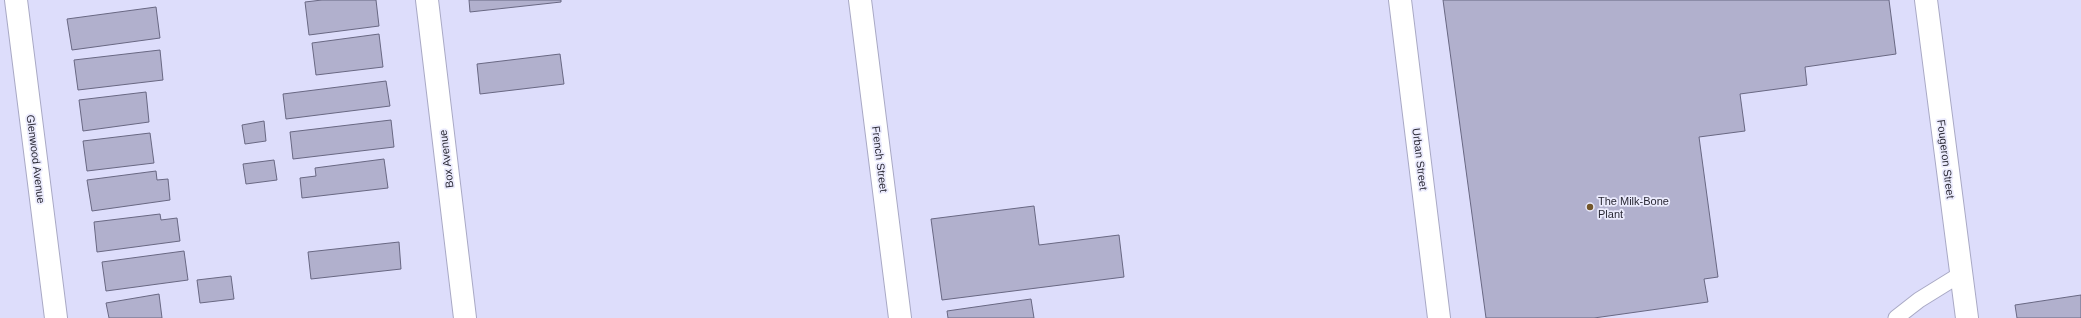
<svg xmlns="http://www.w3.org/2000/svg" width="2081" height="318" font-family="Arial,sans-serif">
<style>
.building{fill:#b1b0cd;stroke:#696883}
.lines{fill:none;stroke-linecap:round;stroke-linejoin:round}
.lane-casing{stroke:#a9a9c5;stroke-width:17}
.street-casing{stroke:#a9a9c5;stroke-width:24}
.lane{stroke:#fff;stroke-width:15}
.street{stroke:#fff;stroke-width:22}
.poi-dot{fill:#73562a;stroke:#ebebfd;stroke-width:1.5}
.labels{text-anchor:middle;stroke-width:3.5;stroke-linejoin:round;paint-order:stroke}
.street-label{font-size:11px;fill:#2a2935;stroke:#ebebfd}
.poi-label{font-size:11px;fill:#2a2935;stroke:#ebebfd;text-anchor:start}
</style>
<rect width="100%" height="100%" fill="#ddddfb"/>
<g class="building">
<path d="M322,0H376L379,26L309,35L305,2Z"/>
<path d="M469,0H561V2L470,12Z"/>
<path d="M1443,0H1889L1896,54L1805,67L1807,85L1740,94L1745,131L1699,137L1718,277L1704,279L1708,302L1594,318H1486Z"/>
<path d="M156,7L160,38L72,50L67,19Z"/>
<path d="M379,34L383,67L316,75L312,43Z"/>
<path d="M160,50L163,80L78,90L74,60Z"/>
<path d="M560,54L564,84L480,94L477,64Z"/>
<path d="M386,81L390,106L286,119L283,94Z"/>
<path d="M146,92L149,122L83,131L79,100Z"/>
<path d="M391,120L394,147L293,159L290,132Z"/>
<path d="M264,121L266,141L245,144L242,125Z"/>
<path d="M150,133L154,163L87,171L83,141Z"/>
<path d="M384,159L388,188L302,198L300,178L316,176L315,168Z"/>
<path d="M274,160L277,180L246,184L243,164Z"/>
<path d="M156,171L157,180L168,179L170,200L92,211L87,180Z"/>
<path d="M1034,206L1039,245L1119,235L1124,277L942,300L931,219Z"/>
<path d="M160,214L161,220L177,218L180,241L97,252L94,222Z"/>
<path d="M399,242L401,269L311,279L308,252Z"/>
<path d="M184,251L188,280L106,291L102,262Z"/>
<path d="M231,276L234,299L200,303L197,280Z"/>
<path d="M159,294L162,318H109L106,303Z"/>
<path d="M2081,295V318H2017L2015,305Z"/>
<path d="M1031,299L1034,318H948L947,311Z"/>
</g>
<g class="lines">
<g class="lane-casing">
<path id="lane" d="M1896,318L1919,300L1961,274"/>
</g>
<g class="street-casing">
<g id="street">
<path d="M16,0L56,318"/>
<path d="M427,0L465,318"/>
<path d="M860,0L900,318"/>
<path d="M1400,0L1439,318"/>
<path d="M1926,0L1967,318"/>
</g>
</g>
<use href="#lane" class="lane"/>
<use href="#street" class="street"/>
</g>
<circle class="poi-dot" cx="1590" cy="207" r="4"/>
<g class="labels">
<g class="street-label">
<text transform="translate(36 159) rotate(83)" y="4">Glenwood Avenue</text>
<text transform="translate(446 159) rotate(-97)" y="4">Box Avenue</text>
<text transform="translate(880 159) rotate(83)" y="4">French Street</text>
<text transform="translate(1420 159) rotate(83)" y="4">Urban Street</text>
<text transform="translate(1946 159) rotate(83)" y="4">Fougeron Street</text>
</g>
<g class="poi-label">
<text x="1598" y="205">The Milk-Bone<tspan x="1598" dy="13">Plant</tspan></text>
</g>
</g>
</svg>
